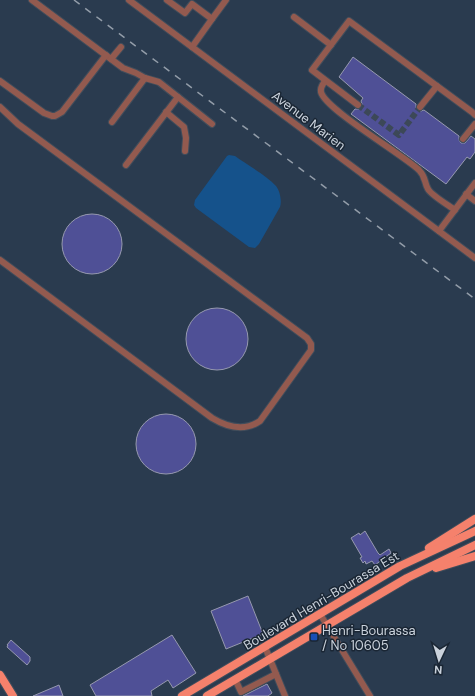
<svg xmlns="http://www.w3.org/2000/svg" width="475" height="696" font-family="'DM Sans',sans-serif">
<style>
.built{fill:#2a3b4f}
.water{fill:#15528b}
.building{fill:#4f5096;stroke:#9699af}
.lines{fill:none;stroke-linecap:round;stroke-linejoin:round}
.minor-tunnel{stroke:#3c4857;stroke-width:6;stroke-dasharray:6 3;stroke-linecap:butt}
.minor-casing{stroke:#414d5b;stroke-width:8}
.major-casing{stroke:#414d5b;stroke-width:10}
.minor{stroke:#935a4f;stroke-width:6}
.major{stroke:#f5816c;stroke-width:8}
.rail{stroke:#939da9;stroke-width:1.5;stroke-dasharray:7 7;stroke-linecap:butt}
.transit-dot{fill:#1a4fb4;stroke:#1a2634;stroke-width:1.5}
.labels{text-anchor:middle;stroke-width:3;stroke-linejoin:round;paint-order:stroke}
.street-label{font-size:13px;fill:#cad2dc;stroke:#1a2634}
.poi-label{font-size:13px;fill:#cad2dc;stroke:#1a2634;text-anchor:start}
</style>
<rect width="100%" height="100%" fill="#23303f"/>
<rect class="built" x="0" y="0" width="475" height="696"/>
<path class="water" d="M229,155L235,156C246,164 267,176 276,186C280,191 282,201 280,207L259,244L255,248L249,247L196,208L194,205L195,200L227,156Z"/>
<g class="building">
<path d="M353,57L416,104V108L418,111H421L424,110L459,136V140L461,143H465L471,136L475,139V152L470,159L467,157L446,184L351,114L355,109H359L362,107V104L361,101L363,98L339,77Z"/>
<circle cx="92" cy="244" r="30"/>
<circle cx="217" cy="339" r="31"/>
<circle cx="166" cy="444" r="30"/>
<path d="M365,531L378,553L380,555L389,549L391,553L375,565L372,561L366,564L365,561L363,563L360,558L362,557L351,538L359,533L360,535Z"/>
<path d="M248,596L263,634L226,649L211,611Z"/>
<path d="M172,635L196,673L173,688L168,680L151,691L152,696H96L90,685Z"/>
<path d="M11,640L30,657V661L27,665L7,647L8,645H7Z"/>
<path d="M267,684L272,693L268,696H243Z"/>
<path d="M59,685L63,696H33Z"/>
</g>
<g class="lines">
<path class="minor-tunnel" d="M358,105L399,135L420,107"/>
<g class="minor-casing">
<g id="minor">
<path d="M32,0L123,68L136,73L145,78"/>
<path d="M129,0L475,258"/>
<path d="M167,0L185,13L192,4L212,19L192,47"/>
<path d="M294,17L331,45"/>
<path d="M212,19L226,0"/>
<path d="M111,59L121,47"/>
<path d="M0,81L44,113L52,116H55L62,112L106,55"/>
<path d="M325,81C323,84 320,87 321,92C325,109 402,154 419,170C426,177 424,182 428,189C431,195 448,205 455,210"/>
<path d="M178,97L212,124"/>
<path d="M358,105L312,70L349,21L472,112L475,115"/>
<path d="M0,107L18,124L307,338L311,344V350L260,421C244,432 227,427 212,418L0,260"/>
<path d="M420,107L437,86"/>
<path d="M166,112L184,127L186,138L185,151"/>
<path d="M112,122L145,78L159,82L178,97L126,165"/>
<path d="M463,139L475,124"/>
<path d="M466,194L475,201"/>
<path d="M439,231L475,183"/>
<path d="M320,614L370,696"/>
<path d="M265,647L285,696"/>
<path d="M235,679L241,692L276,674"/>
</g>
</g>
<g class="major-casing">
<g id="major">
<path d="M429,548L475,519"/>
<path d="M436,568L475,556"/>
<path d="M0,675L13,696"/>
<path d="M182,696L400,566L475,531"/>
<path d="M207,696L407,578L475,545"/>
</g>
</g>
<use href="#minor" class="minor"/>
<use href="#major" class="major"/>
<path class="rail" d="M74,0L475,299"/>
</g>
<rect class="transit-dot" x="310" y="633" width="8" height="8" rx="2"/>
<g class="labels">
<g class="street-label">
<text transform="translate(309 120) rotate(37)" y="5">Avenue Marien</text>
<text transform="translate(321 600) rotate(-31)" y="5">Boulevard Henri-Bourassa Est</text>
</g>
<g class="poi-label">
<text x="322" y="635">Henri-Bourassa<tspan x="322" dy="15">/ No 10605</tspan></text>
</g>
</g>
<g transform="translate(439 660) rotate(184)" stroke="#1a2634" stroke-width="3" paint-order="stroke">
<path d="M0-3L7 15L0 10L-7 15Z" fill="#cad2dc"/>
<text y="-6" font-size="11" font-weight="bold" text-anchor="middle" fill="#cad2dc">N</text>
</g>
</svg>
